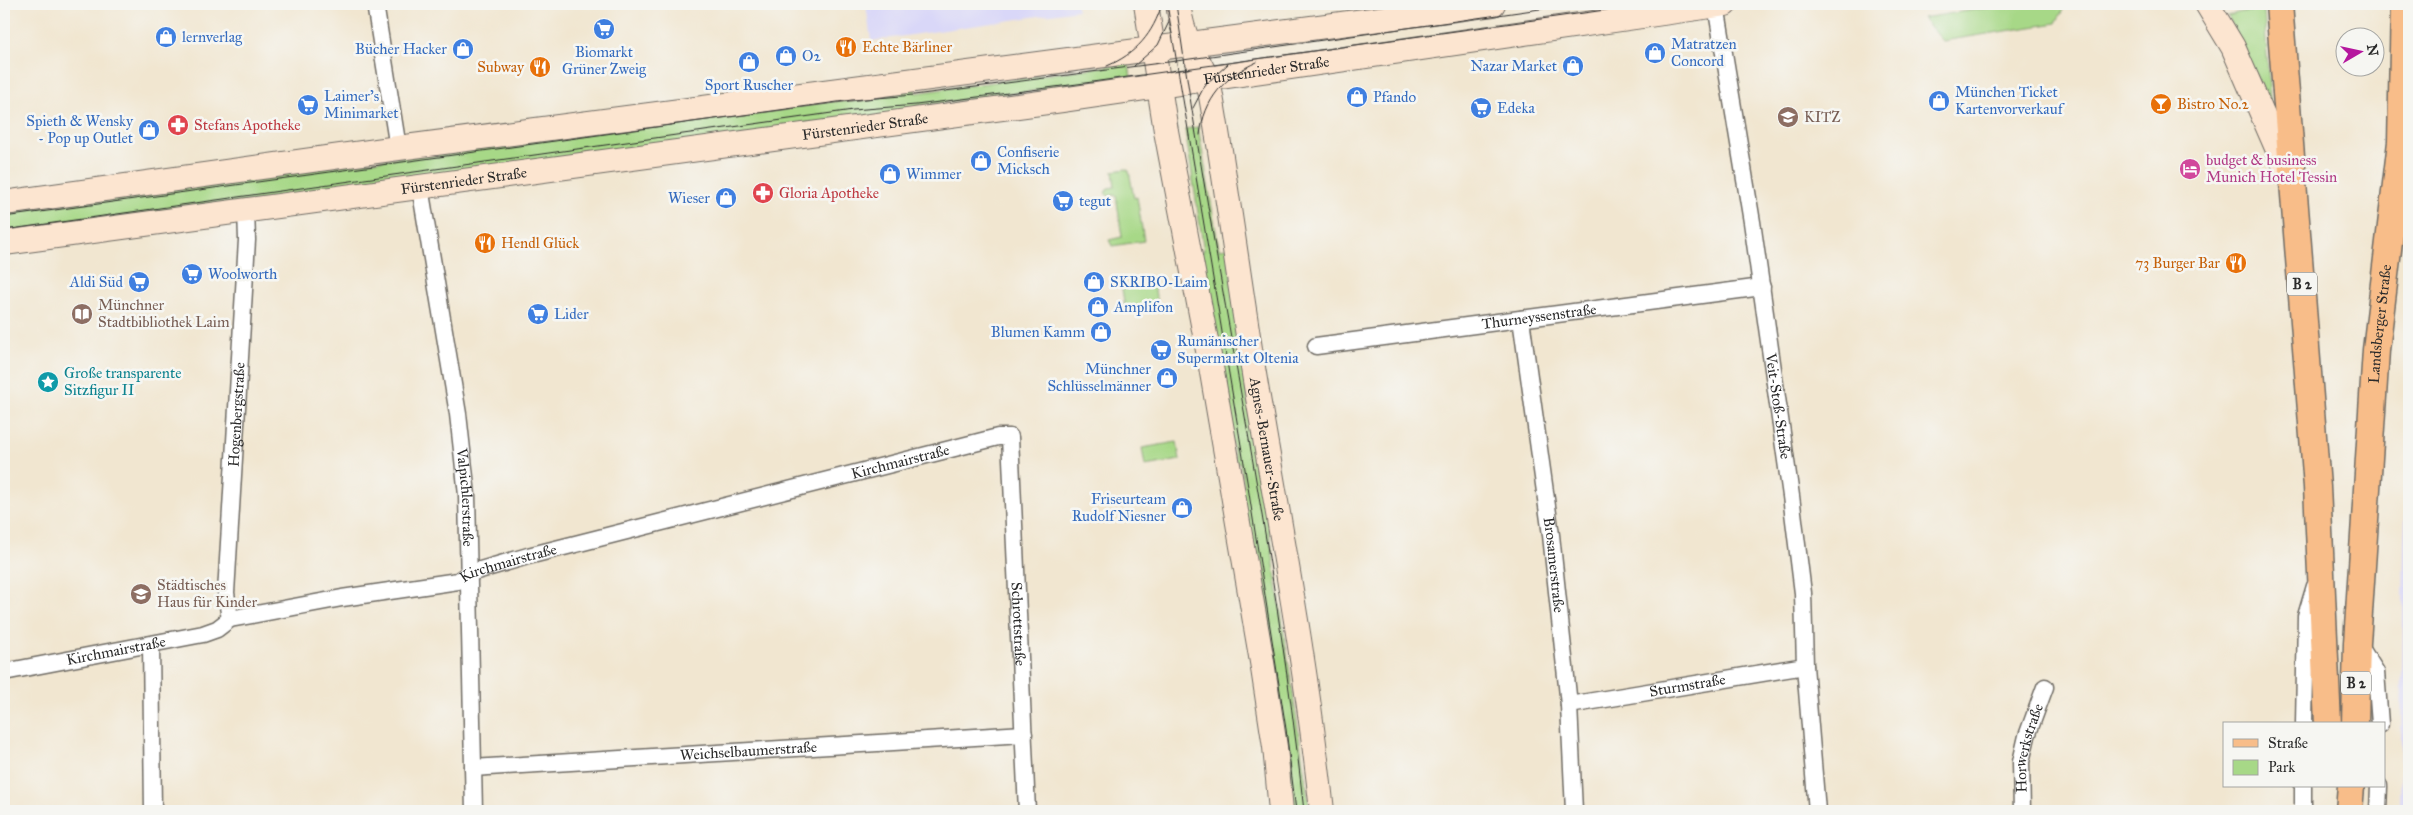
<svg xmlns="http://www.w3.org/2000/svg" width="2413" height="815" font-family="'IM FELL Great Primer',serif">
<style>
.built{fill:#d9d7f8}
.green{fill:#a7d887;stroke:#698259}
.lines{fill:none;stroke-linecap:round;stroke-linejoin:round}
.minor-casing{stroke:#706c65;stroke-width:19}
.secondary-casing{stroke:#706c65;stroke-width:26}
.primary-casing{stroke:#706c65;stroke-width:29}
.minor{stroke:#fff;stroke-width:16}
.secondary{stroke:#fce5d0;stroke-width:24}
.primary{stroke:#f8bd89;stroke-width:26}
.tram{stroke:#2b2b2b;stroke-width:1}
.labels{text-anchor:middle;stroke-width:5;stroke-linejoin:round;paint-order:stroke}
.shield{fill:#f6f6f2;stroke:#686867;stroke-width:1}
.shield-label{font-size:14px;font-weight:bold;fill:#2b2b2b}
.shop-label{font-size:15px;fill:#366cbe;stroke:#f6f6f2;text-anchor:start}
.food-label{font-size:15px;fill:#c56008;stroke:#f6f6f2;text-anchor:start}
.street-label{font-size:15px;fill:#2b2b2b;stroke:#f6f6f2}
.education-label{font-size:15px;fill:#785e54;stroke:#f6f6f2;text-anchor:start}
.health-label{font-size:15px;fill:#be3a42;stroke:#f6f6f2;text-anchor:start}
.hotel-label{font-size:15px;fill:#b23c85;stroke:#f6f6f2;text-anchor:start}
.culture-label{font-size:15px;fill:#0d838f;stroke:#f6f6f2;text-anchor:start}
</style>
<rect width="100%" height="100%" fill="#f6f6f2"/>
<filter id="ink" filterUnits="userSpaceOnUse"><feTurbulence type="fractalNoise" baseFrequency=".02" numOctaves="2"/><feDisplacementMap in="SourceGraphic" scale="10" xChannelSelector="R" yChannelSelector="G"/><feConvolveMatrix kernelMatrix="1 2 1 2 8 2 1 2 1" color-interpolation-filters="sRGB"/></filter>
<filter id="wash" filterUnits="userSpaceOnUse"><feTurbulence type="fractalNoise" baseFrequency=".0096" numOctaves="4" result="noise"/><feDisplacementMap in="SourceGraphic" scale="20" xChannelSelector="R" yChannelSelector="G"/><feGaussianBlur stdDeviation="1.12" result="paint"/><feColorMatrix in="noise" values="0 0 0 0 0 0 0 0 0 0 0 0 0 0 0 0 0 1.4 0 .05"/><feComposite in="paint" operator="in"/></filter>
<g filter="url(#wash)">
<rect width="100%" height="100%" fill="#f1e6d0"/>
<g class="built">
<path d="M866,4H1076L1078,10L871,41Z"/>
<path d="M2409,435V811H2400L2404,540Z"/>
</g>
<g class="green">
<path d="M2011,4H2066L2056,23L1943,41L1923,18Z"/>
<path d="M2264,11L2270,99L2268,102L2228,16L2240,12Z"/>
<path d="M1129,63L1131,78L917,106L918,112L4,237V212L914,86L916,93Z"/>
<path d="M1198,127L1219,249L1227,248L1256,462L1257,471L1261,475L1310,811H1291L1239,488L1244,485L1240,462L1236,463L1197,252L1204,251L1185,129Z"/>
<path d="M1126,169L1129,171L1134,198L1137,197L1144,241L1112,246L1109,240L1122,237L1116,195L1108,196L1105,193L1108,188L1115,187L1113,171Z"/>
<path d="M1154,284L1157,303L1125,308L1122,289Z"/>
<path d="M1177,442L1180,460L1145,466L1142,448Z"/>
</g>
</g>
<g filter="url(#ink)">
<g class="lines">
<g class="minor-casing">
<g id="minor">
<path d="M375,4L398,148"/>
<path id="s1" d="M1716,5L1752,222L1791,496L1803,593L1805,666L1817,811"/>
<path id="s2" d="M420,187L458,414L467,495L474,811"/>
<path id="s3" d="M1521,319L1551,535L1569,705L1574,811"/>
<path id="s4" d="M1316,346L1762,287"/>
<path id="s5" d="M230,619L226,593L247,240L246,209"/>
<path d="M151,645L153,811"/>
<path d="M2359,645L2376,672L2380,724"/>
<path id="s6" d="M4,672L203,634L217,629L230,619L342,598L458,581L470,573L528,556L998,437H1010L1027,811"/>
<path id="s7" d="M1569,705L1805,666"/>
<path d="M2304,724L2306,616L2315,586"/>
<path id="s8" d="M473,768L1024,734"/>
<path id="s9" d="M2022,811L2021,762L2027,736L2045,687"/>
<path d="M2303,811V786"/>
<path d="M2378,811L2379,786"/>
</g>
</g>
<g class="secondary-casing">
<g id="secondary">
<path d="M1146,4L1166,131L1210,361L1262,662L1275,747L1281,811"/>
<path id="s10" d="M1178,4C1180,18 1183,31 1189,43C1198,63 1208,74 1211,96C1228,193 1240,290 1256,386C1280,527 1307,669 1322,811"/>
<path d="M2207,4L2233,47L2291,180"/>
<path d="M4,203L398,148L1493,4"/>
<path id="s11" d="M4,243L1062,100L1725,4"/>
</g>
</g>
<g class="primary-casing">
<g id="primary">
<path d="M2279,4L2317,487L2328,724"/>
<path id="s12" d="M2355,724L2357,643L2376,350L2401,142L2404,4"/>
<path d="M2349,811L2351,786"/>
</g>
</g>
<use href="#minor" class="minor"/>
<use href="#secondary" class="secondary"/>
<use href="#primary" class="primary"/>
<g class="tram">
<path d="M1167,4L1248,487L1286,729L1296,811"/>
<path d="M1176,4C1214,274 1275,540 1304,811"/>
<path d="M1107,66C1136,54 1153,34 1162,4"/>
<path d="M1134,66L1158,45L1169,22"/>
<path d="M1193,108L1205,85L1228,64"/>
<path d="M1200,135C1204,99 1225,76 1257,62"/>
<path d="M4,217L852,100L914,95L1176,61L1575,4"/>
<path d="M4,230L853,110L916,105L1085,83L1648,4"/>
</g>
</g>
</g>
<defs>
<g id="supermarket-disc" transform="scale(1.125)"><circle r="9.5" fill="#3f7fe0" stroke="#f6f6f2"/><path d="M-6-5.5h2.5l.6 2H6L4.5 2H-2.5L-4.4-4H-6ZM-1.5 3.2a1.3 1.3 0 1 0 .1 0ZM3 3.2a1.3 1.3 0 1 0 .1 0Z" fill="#fff"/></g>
<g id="shop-disc" transform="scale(1.125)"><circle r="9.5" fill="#3f7fe0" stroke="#f6f6f2"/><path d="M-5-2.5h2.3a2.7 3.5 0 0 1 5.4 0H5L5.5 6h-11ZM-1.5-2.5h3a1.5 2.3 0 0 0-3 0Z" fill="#fff"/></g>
<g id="restaurant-disc" transform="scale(1.125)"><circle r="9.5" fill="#e8710a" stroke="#f6f6f2"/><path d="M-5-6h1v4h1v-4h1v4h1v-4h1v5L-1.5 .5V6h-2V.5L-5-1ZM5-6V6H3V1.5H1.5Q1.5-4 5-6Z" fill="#fff"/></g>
<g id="bar-disc" transform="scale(1.125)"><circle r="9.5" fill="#e8710a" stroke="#f6f6f2"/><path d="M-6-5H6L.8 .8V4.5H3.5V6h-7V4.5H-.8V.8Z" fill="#fff"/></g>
<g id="school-disc" transform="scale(1.125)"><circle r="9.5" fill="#8d6e63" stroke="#f6f6f2"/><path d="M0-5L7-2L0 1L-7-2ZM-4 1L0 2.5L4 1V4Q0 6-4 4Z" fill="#fff"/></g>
<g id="pharmacy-disc" transform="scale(1.125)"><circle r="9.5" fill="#e0444e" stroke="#f6f6f2"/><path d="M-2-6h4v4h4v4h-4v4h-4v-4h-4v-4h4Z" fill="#fff"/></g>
<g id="hotel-disc" transform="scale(1.125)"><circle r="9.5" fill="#d1479c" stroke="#f6f6f2"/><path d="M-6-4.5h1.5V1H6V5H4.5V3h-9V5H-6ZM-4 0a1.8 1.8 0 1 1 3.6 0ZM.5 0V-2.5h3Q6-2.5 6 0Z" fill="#fff"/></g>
<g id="library-disc" transform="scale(1.125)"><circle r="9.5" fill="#8d6e63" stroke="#f6f6f2"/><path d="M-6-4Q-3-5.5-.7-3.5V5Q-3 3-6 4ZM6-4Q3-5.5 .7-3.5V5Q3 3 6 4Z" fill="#fff"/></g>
<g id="sight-disc" transform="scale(1.125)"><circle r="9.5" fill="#0f9aa8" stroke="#f6f6f2"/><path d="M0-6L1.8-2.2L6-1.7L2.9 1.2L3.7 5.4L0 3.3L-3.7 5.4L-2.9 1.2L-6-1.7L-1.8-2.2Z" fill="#fff"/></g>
</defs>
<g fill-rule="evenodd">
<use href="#supermarket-disc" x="604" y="29"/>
<use href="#shop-disc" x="166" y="37"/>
<use href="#restaurant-disc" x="846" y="47"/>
<use href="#shop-disc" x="463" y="49"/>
<use href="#shop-disc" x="1655" y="53"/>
<use href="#shop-disc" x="786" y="56"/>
<use href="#shop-disc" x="749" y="62"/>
<use href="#shop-disc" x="1573" y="66"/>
<use href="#restaurant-disc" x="540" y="67"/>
<use href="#shop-disc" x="1357" y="97"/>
<use href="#shop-disc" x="1939" y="101"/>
<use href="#bar-disc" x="2161" y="104"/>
<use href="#supermarket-disc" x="308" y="105"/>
<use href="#supermarket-disc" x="1481" y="108"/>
<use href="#school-disc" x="1788" y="117"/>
<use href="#pharmacy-disc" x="178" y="125"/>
<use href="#shop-disc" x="149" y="130"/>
<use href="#shop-disc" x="981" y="161"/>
<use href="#hotel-disc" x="2190" y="169"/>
<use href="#shop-disc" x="890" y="174"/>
<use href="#pharmacy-disc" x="763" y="193"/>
<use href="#shop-disc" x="726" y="198"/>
<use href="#supermarket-disc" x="1063" y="201"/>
<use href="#restaurant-disc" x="485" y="243"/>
<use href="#restaurant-disc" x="2236" y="263"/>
<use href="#supermarket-disc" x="192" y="274"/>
<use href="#supermarket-disc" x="139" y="282"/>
<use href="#shop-disc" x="1094" y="282"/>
<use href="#shop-disc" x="1098" y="307"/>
<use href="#library-disc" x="82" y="314"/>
<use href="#supermarket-disc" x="538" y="314"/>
<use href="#shop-disc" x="1101" y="332"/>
<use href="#supermarket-disc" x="1161" y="350"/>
<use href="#shop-disc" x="1167" y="378"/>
<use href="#sight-disc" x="48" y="382"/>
<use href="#shop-disc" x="1182" y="508"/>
<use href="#school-disc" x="141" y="594"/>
</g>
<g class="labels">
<g class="shield">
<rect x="2287" y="272.5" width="30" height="23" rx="4"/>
<rect x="2341" y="671.5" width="30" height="23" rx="4"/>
</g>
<g class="shield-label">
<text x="2302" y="289">B 2</text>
<text x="2356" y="688">B 2</text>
</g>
<g class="shop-label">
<text x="182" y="42">lernverlag</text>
<text x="1671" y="49">Matratzen<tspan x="1671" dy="17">Concord</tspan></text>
<text x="447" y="54" text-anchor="end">Bücher Hacker</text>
<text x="604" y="57" text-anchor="middle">Biomarkt<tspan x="604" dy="17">Grüner Zweig</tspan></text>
<text x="802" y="61">O2</text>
<text x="1557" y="71" text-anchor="end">Nazar Market</text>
<text x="749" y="90" text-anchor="middle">Sport Ruscher</text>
<text x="1955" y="97">München Ticket<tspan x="1955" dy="17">Kartenvorverkauf</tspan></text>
<text x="324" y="101">Laimer's<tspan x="324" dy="17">Minimarket</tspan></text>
<text x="1373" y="102">Pfando</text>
<text x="1497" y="113">Edeka</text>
<text x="133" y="126" text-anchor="end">Spieth &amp; Wensky<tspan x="133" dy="17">- Pop up Outlet</tspan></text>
<text x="997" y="157">Confiserie<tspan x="997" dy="17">Micksch</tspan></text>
<text x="906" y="179">Wimmer</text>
<text x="710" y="203" text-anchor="end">Wieser</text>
<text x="1079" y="206">tegut</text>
<text x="208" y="279">Woolworth</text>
<text x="123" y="287" text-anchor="end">Aldi Süd</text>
<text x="1110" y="287">SKRIBO-Laim</text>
<text x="1114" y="312">Amplifon</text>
<text x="554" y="319">Lider</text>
<text x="1085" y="337" text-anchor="end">Blumen Kamm</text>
<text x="1177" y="346">Rumänischer<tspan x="1177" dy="17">Supermarkt Oltenia</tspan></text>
<text x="1151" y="374" text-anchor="end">Münchner<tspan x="1151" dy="17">Schlüsselmänner</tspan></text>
<text x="1166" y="504" text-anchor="end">Friseurteam<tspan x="1166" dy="17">Rudolf Niesner</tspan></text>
</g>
<g class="food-label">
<text x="862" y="52">Echte Bärliner</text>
<text x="524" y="72" text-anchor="end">Subway</text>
<text x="2177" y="109">Bistro No.2</text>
<text x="501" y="248">Hendl Glück</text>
<text x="2220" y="268" text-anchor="end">73 Burger Bar</text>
</g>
<g class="street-label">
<text dy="5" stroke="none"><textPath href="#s11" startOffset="1274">Fürstenrieder Straße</textPath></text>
<text dy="5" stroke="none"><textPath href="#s11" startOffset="869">Fürstenrieder Straße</textPath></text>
<text dy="5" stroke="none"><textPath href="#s11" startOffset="464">Fürstenrieder Straße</textPath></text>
<text dy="5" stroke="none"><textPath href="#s4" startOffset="225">Thurneyssenstraße</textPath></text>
<text dy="5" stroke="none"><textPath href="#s12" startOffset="401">Landsberger Straße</textPath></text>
<text dy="5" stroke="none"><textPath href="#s1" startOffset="406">Veit-Stoß-Straße</textPath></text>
<text dy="5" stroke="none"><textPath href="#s5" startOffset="205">Hogenbergstraße</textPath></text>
<text dy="5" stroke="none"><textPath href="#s10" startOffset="456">Agnes-Bernauer-Straße</textPath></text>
<text dy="5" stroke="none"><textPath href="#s6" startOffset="924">Kirchmairstraße</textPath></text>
<text dy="5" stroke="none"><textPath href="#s2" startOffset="314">Valpichlerstraße</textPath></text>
<text dy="5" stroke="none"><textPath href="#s6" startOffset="519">Kirchmairstraße</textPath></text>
<text dy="5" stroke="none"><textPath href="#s3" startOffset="248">Brosamerstraße</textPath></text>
<text dy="5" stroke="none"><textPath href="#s6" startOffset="1224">Schrottstraße</textPath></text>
<text dy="5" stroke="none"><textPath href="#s6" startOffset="114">Kirchmairstraße</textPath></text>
<text dy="5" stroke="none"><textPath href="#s7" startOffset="120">Sturmstraße</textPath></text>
<text dy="5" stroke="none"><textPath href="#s9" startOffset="64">Horwerkstraße</textPath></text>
<text dy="5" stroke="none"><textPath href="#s8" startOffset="276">Weichselbaumerstraße</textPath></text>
</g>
<g class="education-label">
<text x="1804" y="122">KITZ</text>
<text x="98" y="310">Münchner<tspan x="98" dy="17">Stadtbibliothek Laim</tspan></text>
<text x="157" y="590">Städtisches<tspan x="157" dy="17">Haus für Kinder</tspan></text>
</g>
<g class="health-label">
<text x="194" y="130">Stefans Apotheke</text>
<text x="779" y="198">Gloria Apotheke</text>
</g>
<g class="hotel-label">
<text x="2206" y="165">budget &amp; business<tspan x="2206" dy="17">Munich Hotel Tessin</tspan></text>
</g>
<g class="culture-label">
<text x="64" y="378">Große transparente<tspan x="64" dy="17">Sitzfigur II</tspan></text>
</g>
</g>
<rect width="2413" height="815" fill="none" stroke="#f6f6f2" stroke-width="20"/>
<rect x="2223" y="722" width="162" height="65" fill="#f6f6f2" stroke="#a5a5a2"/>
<rect x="2233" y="739" width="25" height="8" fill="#f8bd89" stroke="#a5a5a2"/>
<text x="2268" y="748" font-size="15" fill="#2b2b2b">Straße</text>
<rect x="2233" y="760" width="25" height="15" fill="#a7d887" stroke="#a5a5a2"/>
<text x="2268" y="772" font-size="15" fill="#2b2b2b">Park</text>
<g transform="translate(2360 52) rotate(81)"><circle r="24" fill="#f6f6f2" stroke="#a5a5a2"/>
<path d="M0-4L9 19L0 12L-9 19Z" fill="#b5179e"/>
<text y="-8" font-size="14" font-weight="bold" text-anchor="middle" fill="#2b2b2b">N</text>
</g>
</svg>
